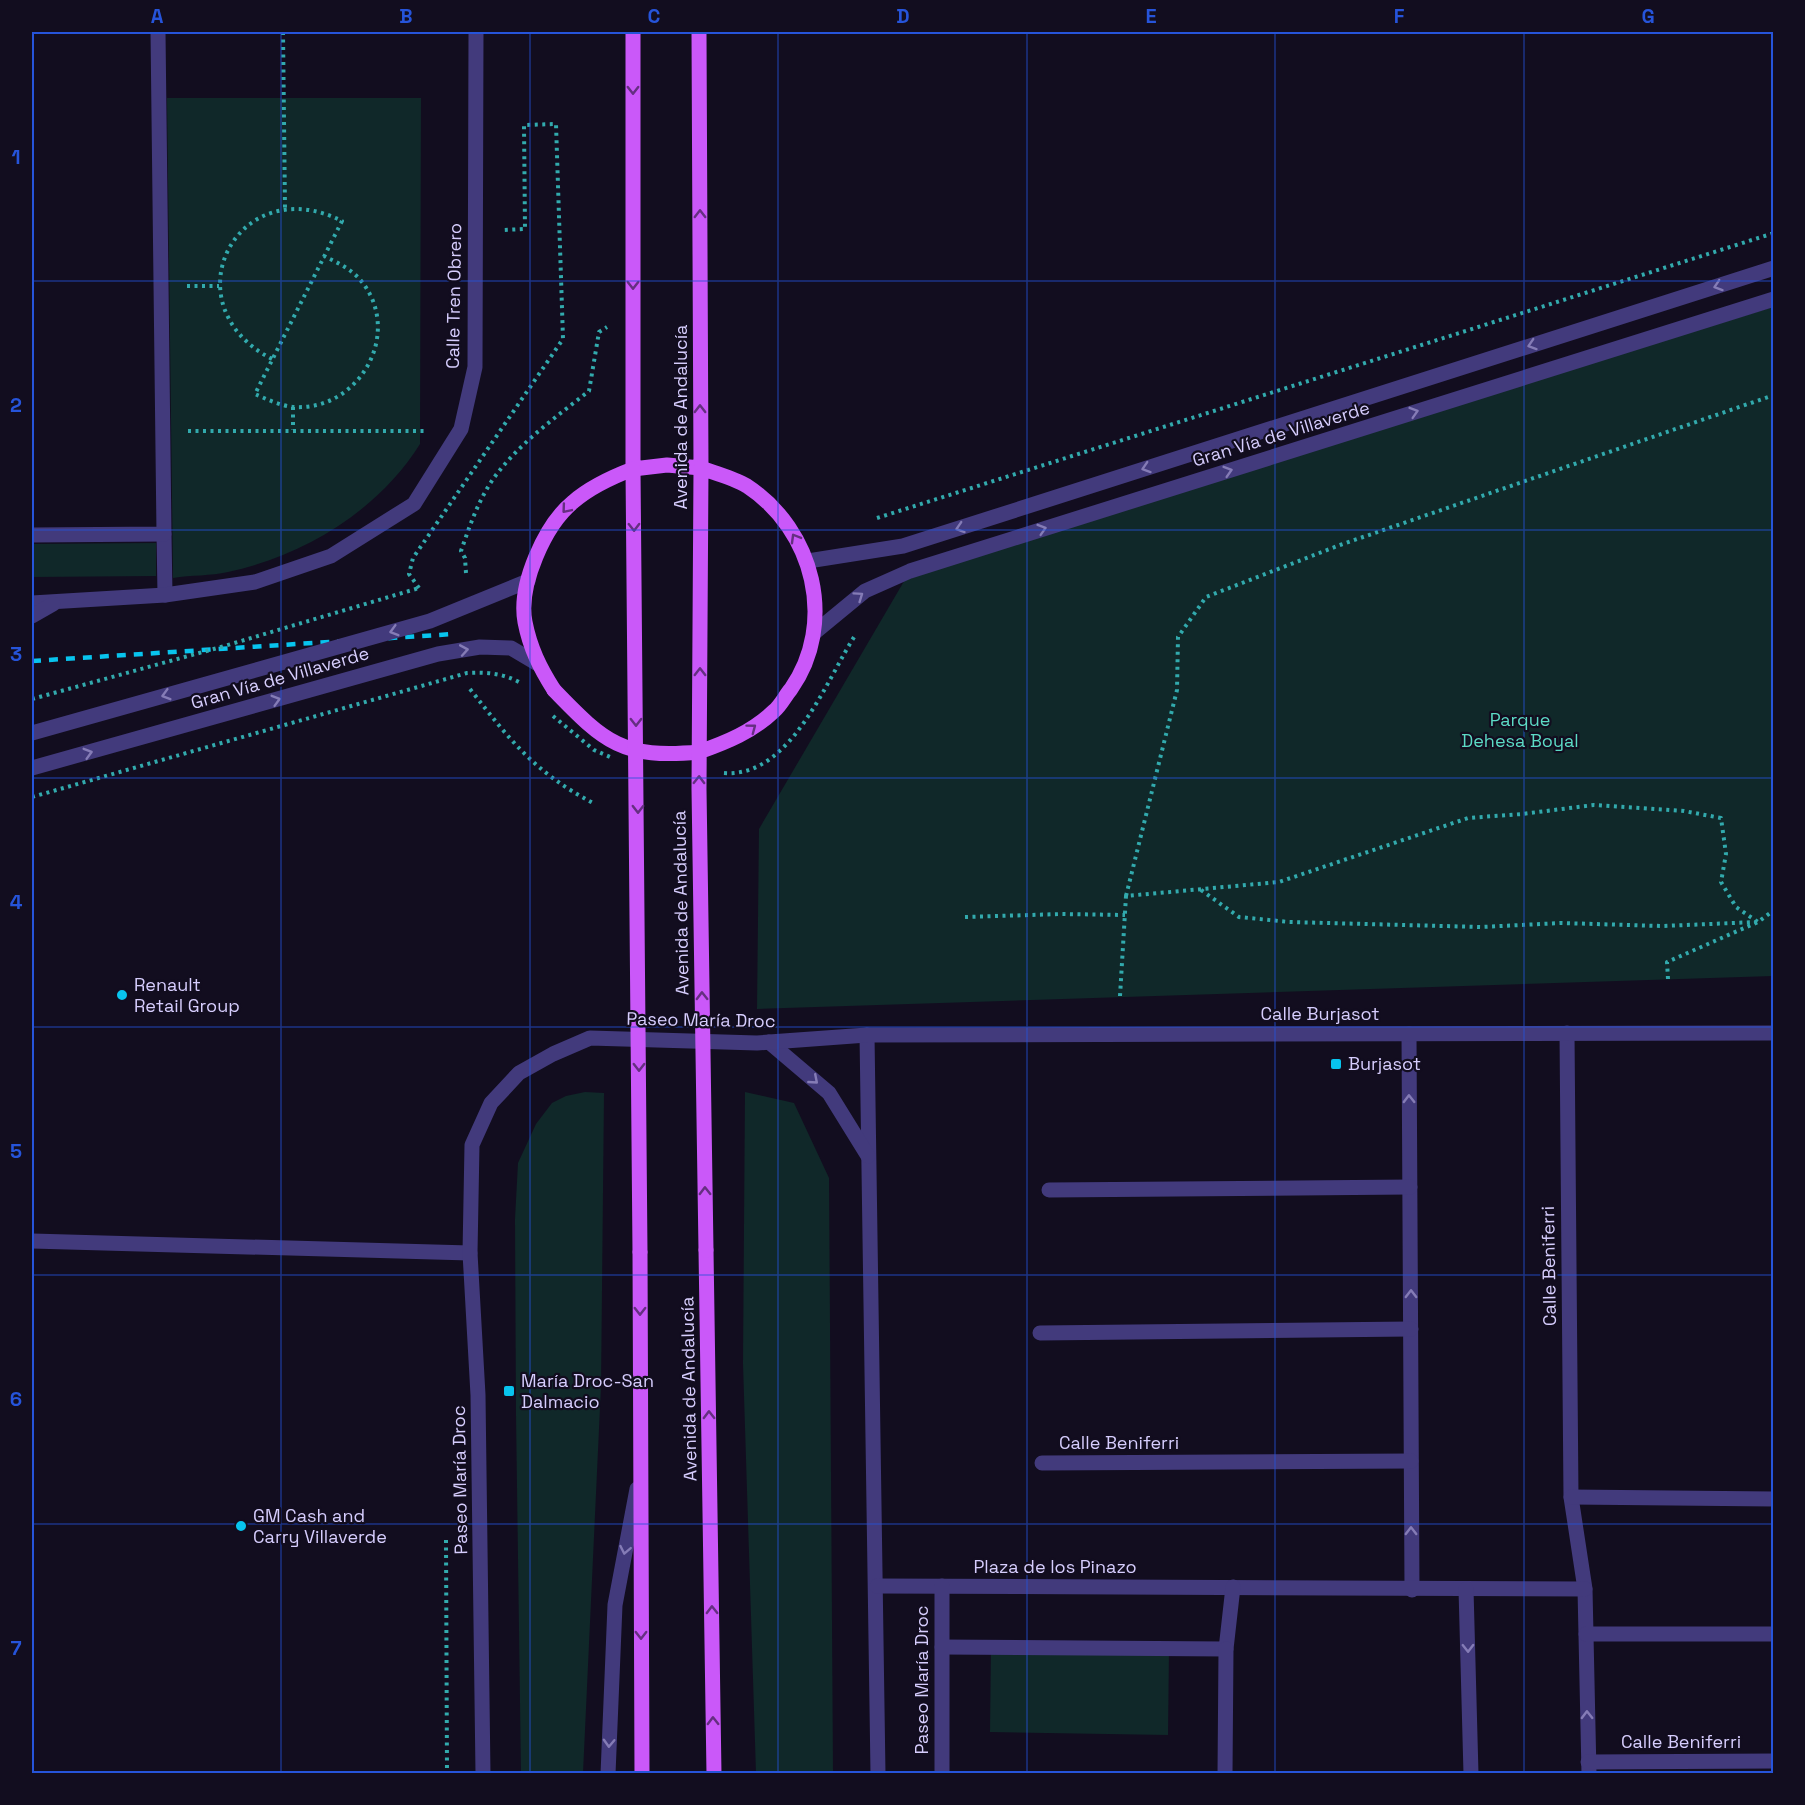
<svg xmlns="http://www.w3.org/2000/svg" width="1805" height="1805" font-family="'Space Grotesk',sans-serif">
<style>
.green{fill:#102829}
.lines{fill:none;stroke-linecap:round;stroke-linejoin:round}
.path{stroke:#32aaad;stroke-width:4;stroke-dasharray:3 4.5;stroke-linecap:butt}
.minor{stroke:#423a7c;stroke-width:15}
.major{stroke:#ca58f9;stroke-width:15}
.rail{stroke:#08c4ee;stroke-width:4.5;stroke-dasharray:9 8;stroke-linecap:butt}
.path-bridge{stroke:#32aaad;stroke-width:4;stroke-dasharray:3 4.5;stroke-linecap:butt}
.minor-bridge{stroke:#423a7c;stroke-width:15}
.major-bridge{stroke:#ca58f9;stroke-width:15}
.oneway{stroke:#652f81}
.oneway2{stroke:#857cb6}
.grid{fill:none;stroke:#2654da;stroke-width:1.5;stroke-opacity:0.55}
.poi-dot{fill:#08c4ee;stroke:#120d1f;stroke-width:2}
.labels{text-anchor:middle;stroke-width:4.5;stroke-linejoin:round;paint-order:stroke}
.street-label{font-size:18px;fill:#d6cdfd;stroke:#120d1f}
.park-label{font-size:18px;fill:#5cdac5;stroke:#120d1f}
.poi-label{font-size:18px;fill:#d6cdfd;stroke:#120d1f;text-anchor:start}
.neatline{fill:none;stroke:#2654da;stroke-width:2}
.grid-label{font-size:20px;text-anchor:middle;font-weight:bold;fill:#2654da}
</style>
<rect width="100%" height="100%" fill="#120d1f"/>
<g class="green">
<path d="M167,98H421L420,444C379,510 304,556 228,572C211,576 191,575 173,578Z"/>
<path d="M1773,307V976L757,1009L759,829L910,571Z"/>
<path d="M156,543V576L32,577V544Z"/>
<path d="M585,1092L604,1093L601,1386L583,1773H521L516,1414L515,1219L518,1163L536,1124L552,1103L566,1096Z"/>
<path d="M745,1092L794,1103L829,1178L833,1773H756L743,1364Z"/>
<path d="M991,1646L1169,1649L1168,1735L990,1732Z"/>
</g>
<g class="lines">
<g class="path">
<path d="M283,32L285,209"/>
<path d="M187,286H219"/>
<path d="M272,359C167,305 237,168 342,221L255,394C266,399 281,406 294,407C359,411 403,334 362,282C352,269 338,263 324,256"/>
<path d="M293,407V430"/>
<path d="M188,431H426"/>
<path d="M466,573L465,558L461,551C470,525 479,498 496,475C521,442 556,417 589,391L599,332L607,327"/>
<path d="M419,588L409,574L413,558L563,339L556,124L524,125L525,229L504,230"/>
<path d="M470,689C510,740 534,772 593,803"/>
<path d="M1201,890L1239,917L1289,922L1481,927L1561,923L1662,926L1757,922"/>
<path d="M1126,896L1177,690L1178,637L1206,597L1340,545L1774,395"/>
<path d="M965,917L1062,914L1125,915"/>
<path d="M1668,979L1667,962L1758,922L1774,910"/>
<path d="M1120,996L1126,896L1279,882L1468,818L1522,814L1594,805L1684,811L1721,818L1726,854L1721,882L1736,907L1758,922"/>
<path d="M446,1540L447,1774"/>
</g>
<g class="minor">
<path d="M164,534L165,595"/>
<path d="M32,535L164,534L158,32"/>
<path d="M32,603L165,595L255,582L331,556L414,504L461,429L475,367L476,32"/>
<path d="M32,616L53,604"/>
<path d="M32,768L438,654L480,647L511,648L538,664"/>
<path d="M1567,1033L1571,1497L1585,1589L1589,1774"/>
<path d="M1409,1034L1412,1590"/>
<path d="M867,1035L878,1774"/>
<path d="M769,1042L829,1093L868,1156"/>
<path d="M1049,1190L1410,1187"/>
<path d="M32,1241L470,1253"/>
<path d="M1040,1333L1411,1329"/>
<path d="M1042,1463L1411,1461"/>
<path d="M1571,1497L1774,1499"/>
<path d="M877,1586L1585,1589"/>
<path d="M1466,1589L1471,1774"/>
<path d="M1586,1634H1774"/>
<path d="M942,1647L1226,1649L1233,1587"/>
<path d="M1588,1762L1774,1761"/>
<path d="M483,1774L478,1395L470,1253L472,1145L491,1103L519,1073L553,1054L590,1038L757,1043L867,1035L1774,1033"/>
<path d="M608,1774L615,1605L637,1489"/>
<path d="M942,1774V1586"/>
<path d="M1225,1774L1226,1649"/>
</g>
<g class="major">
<path d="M633,32V469L667,465L701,468L699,32"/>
<path d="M554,690C605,743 623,759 699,752"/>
<path d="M706,1250L714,1774"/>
<path d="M640,1252L642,1774"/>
</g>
<path class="rail" d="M32,661L453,634"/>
<g class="path-bridge">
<path d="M877,518L1774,233"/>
<path d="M32,699L221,647L419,588"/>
<path d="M553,716L594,750L610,757"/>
<path d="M724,773C791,778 826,680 856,634"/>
<path d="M32,797L467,673C485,672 502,673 519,682"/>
</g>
<g class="minor-bridge">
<path d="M808,561L903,546L1774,268"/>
<path d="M814,633L865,591L910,571L1774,299"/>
<path d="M32,733L430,621L528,581"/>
</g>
<g class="major-bridge">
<path d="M554,690C540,668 530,648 525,622C518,585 545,525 573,502C590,487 612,477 633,469L640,1252"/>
<path d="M699,752C727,742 752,732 774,711C781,705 785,696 791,689C837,623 814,530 747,486C734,478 715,473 701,468L699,789L706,1250"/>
</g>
</g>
<defs><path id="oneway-chevron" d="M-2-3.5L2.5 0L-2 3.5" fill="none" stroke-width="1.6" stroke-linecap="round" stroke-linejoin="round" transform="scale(1.5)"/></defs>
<g class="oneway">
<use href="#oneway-chevron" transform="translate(633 90) rotate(90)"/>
<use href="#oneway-chevron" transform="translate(700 214) rotate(-90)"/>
<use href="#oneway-chevron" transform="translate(633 285) rotate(90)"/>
<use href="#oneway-chevron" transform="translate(700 409) rotate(-90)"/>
<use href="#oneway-chevron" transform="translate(566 509) rotate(130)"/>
<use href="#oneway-chevron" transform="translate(634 527) rotate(89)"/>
<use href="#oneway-chevron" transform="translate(795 538) rotate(-120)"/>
<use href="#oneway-chevron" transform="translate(700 672) rotate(-90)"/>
<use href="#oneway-chevron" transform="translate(636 722) rotate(90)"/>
<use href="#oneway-chevron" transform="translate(752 728) rotate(-37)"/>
<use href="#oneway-chevron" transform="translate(699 780) rotate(-89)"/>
<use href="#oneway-chevron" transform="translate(638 809) rotate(90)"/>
<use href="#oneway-chevron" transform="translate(702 996) rotate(-91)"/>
<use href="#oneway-chevron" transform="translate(639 1067) rotate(90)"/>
<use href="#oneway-chevron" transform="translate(705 1191) rotate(-91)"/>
<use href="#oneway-chevron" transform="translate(640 1311) rotate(90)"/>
<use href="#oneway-chevron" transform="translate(709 1415) rotate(-91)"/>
<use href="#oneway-chevron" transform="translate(712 1610) rotate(-91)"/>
<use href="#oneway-chevron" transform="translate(641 1635) rotate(90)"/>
<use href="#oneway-chevron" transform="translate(713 1721) rotate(-91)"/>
</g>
<g class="oneway2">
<use href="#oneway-chevron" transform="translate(1718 286) rotate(162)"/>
<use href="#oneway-chevron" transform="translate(1532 345) rotate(162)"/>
<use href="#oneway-chevron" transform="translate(1414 412) rotate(-17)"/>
<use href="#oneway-chevron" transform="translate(1146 468) rotate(162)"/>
<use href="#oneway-chevron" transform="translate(1228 471) rotate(-17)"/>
<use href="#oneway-chevron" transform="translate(960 528) rotate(162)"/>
<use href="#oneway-chevron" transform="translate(1042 529) rotate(-17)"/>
<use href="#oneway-chevron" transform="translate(859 596) rotate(-35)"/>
<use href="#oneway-chevron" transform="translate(394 631) rotate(164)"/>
<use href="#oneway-chevron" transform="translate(464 650) rotate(-10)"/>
<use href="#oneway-chevron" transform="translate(166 695) rotate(164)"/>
<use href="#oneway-chevron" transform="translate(276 700) rotate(-16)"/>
<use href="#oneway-chevron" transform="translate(88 753) rotate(-16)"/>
<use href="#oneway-chevron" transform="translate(814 1080) rotate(41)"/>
<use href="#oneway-chevron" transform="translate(1409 1099) rotate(-91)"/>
<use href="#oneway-chevron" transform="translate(1411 1294) rotate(-90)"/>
<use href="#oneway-chevron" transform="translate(1411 1531) rotate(-90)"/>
<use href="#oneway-chevron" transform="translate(625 1550) rotate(101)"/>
<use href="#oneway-chevron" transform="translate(1468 1648) rotate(89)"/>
<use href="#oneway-chevron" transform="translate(1587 1715) rotate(-91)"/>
<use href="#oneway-chevron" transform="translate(609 1743) rotate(92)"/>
</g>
<path class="grid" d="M281,32V1774M530,32V1774M778,32V1774M1027,32V1774M1275,32V1774M1524,32V1774M32,281H1774M32,530H1774M32,778H1774M32,1027H1774M32,1275H1774M32,1524H1774"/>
<g class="poi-dot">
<circle cx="122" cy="995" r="6"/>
<rect x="1330" y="1058" width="12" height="12" rx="3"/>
<rect x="503" y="1385" width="12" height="12" rx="3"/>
<circle cx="241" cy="1526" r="6"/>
</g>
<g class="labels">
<g class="street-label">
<text transform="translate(454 296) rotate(-89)" y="6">Calle Tren Obrero</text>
<text transform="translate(681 417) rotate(-90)" y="6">Avenida de Andalucía</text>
<text transform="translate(1281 434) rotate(-17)" y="6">Gran Vía de Villaverde</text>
<text transform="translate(280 678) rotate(-16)" y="6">Gran Vía de Villaverde</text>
<text transform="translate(681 903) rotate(-91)" y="6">Avenida de Andalucía</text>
<text x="1320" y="1020">Calle Burjasot</text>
<text transform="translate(701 1020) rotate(1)" y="6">Paseo María Droc</text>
<text transform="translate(1549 1266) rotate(-91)" y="6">Calle Beniferri</text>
<text transform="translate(689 1389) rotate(-91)" y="6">Avenida de Andalucía</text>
<text x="1119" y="1449">Calle Beniferri</text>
<text transform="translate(460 1480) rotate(-91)" y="6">Paseo María Droc</text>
<text x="1055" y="1573">Plaza de los Pinazo</text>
<text transform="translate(922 1680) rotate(-90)" y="6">Paseo María Droc</text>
<text x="1681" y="1748">Calle Beniferri</text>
</g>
<g class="park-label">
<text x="1520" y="726">Parque<tspan x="1520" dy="21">Dehesa Boyal</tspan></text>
</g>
<g class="poi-label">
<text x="134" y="991">Renault<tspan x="134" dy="21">Retail Group</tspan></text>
<text x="1348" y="1070">Burjasot</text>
<text x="521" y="1387">María Droc-San<tspan x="521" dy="21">Dalmacio</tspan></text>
<text x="253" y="1522">GM Cash and<tspan x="253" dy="21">Carry Villaverde</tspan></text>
</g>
</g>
<rect width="1805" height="1805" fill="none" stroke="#120d1f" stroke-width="66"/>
<rect x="33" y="33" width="1739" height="1739" class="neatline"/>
<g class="grid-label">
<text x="157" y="23">A</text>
<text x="406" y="23">B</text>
<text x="654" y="23">C</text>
<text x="903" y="23">D</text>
<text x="1151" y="23">E</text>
<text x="1399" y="23">F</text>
<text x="1648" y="23">G</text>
<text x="16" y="164">1</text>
<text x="16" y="412">2</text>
<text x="16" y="661">3</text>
<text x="16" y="909">4</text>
<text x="16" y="1158">5</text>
<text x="16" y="1406">6</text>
<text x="16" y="1655">7</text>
</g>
</svg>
